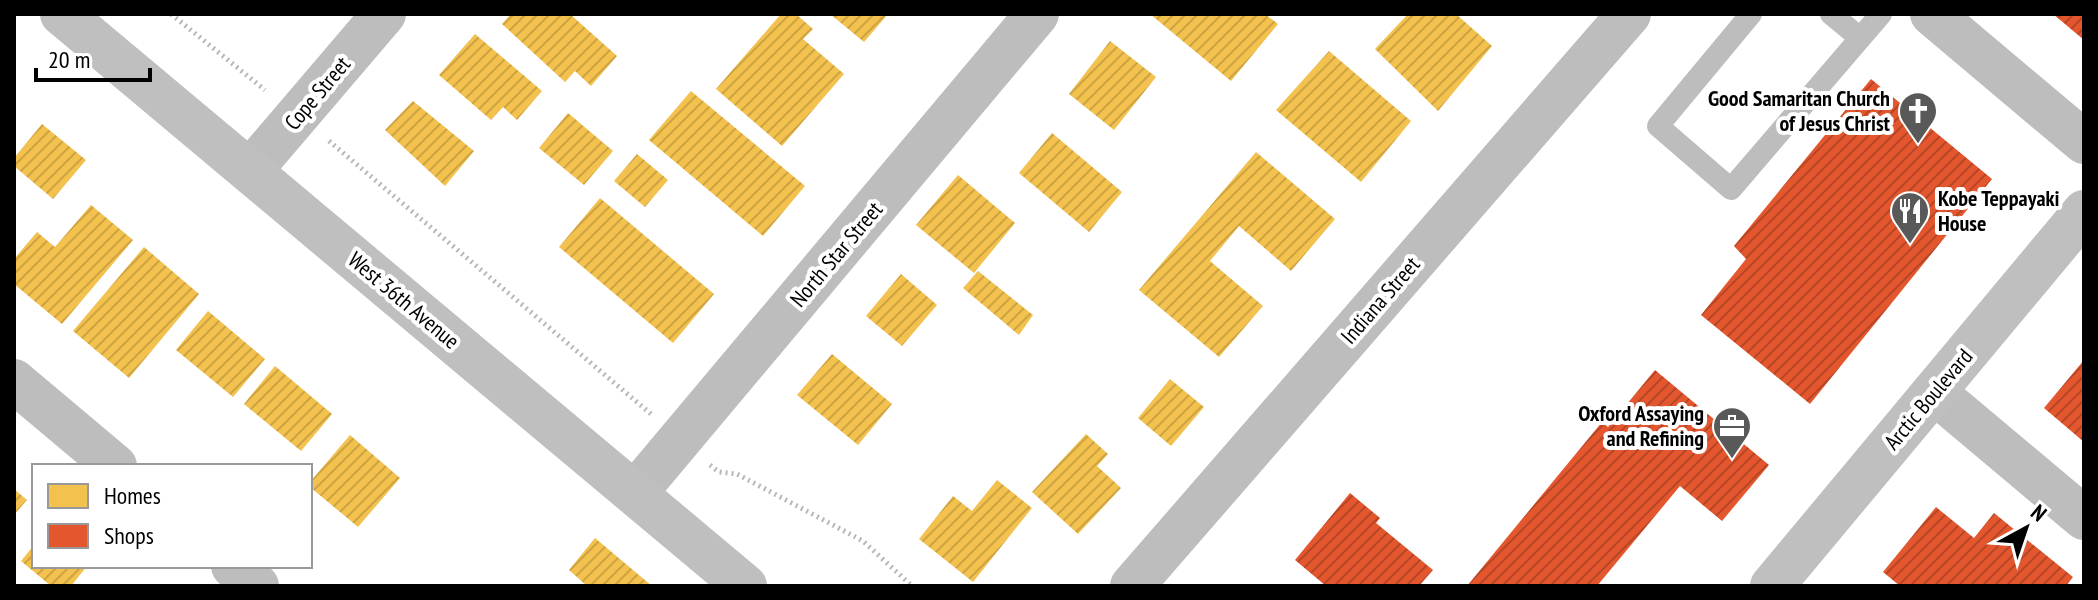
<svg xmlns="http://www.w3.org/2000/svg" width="2098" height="600" font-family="'PT Sans Narrow',sans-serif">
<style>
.homes{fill:url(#homes-hatch)}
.shops{fill:url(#shops-hatch)}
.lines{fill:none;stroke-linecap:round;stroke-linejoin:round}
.path{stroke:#b8b8b8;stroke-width:5;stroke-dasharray:2 4;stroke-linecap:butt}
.lane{stroke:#bdbdbd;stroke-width:22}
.street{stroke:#bdbdbd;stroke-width:44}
.secondary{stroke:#bfbfbf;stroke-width:44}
.labels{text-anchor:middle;stroke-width:8;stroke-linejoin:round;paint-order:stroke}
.street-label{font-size:22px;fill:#000;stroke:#fff}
.poi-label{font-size:22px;font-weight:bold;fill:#000;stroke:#fff;text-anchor:end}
</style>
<defs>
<pattern id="homes-hatch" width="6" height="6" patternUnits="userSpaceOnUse" patternTransform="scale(2)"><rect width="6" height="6" fill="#f2c14e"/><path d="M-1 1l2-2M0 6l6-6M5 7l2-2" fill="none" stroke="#cea442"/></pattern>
<pattern id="shops-hatch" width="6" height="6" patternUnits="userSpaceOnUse" patternTransform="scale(2)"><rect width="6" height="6" fill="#e4572e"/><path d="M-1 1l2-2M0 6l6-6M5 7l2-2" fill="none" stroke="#b64625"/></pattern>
</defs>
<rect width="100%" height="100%" fill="#fff"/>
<g class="homes">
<path d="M511,14H570L617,56L591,86L575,71L565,82L502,24Z"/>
<path d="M781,14H796L813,29L803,39L844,74L782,146L716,89Z"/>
<path d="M830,14H888L864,42Z"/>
<path d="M1150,14H1265L1278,24L1231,81Z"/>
<path d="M1408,14H1456L1492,46L1438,111L1375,49Z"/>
<path d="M475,34L542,91L517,120L503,107L491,120L439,75Z"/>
<path d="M1110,41L1156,77L1114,130L1069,94Z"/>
<path d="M1329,51L1411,121L1361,182L1276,110Z"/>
<path d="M691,91L805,186L763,236L649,140Z"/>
<path d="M413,101L474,151L445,186L385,130Z"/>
<path d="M568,113L613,151L584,185L539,148Z"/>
<path d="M42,124L86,160L53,199L14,166V158Z"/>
<path d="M1052,133L1122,192L1089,232L1019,173Z"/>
<path d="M1256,152L1335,219L1291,271L1239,226L1210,261L1263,306L1219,357L1139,290Z"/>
<path d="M637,154L668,180L645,207L614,181Z"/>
<path d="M958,175L1015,223L974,273L916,225Z"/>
<path d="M600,198L714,294L673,343L559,247Z"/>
<path d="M91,205L133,240L62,324L14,284V259L37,232L55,247Z"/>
<path d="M144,247L199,294L129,378L73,331Z"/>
<path d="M978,271L1033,315L1019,335L963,288Z"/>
<path d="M901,274L937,305L902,346L866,316Z"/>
<path d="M208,311L265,359L233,397L176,350Z"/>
<path d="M832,354L892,404L858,445L797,395Z"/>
<path d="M275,366L332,414L301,451L244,404Z"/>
<path d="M1170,379L1204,407L1171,446L1138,418Z"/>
<path d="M1086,434L1108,454L1097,466L1121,488L1078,534L1032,492Z"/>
<path d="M350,435L400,478L358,527L310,487V482Z"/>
<path d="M997,480L1032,508L973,582L919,539L953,496L972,511Z"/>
<path d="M14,489L27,500L14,515Z"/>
<path d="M595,538L652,586H587L569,570Z"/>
<path d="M34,545V566H87L71,586H51L21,561Z"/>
</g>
<g class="shops">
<path d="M2053,14H2084V40Z"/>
<path d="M1871,79L1992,179L1810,404L1701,315L1746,259L1734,246Z"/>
<path d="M2084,360V442L2044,408Z"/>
<path d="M1655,370L1769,465L1722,521L1680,486L1597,586H1467L1602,422L1608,427Z"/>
<path d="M1350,493L1380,518L1376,523L1433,570L1419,586H1326L1295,560Z"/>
<path d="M1936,507L1974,538L1994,513L2073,577L2066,586H1900L1883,572Z"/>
</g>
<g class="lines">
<g class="path">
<path d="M171,14L265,90"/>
<path d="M329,141L651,414"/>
<path d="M710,465L719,472L737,474L863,541L912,586"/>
</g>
<g class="lane">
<path d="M1751,14L1658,126L1731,189L1881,14"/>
<path d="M1831,14L1860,38"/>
</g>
<g class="street">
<path d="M1932,14L2084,142"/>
<path d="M250,171L384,14"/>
<path d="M14,381L115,466"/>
<path d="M1934,392L2084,518"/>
<path d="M635,493L1037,14"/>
<path d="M233,566L257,586"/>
<path d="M1132,586L1629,14"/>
</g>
<g class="secondary">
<path d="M62,14L745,586"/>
<path d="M1772,586L2084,212"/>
</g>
</g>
<defs>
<g id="church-pin" transform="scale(2)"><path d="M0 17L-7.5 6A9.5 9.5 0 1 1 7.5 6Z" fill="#595959" stroke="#fff"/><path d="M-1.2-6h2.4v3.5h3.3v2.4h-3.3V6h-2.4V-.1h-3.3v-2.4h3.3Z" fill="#fff"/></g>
<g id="restaurant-pin" transform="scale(2)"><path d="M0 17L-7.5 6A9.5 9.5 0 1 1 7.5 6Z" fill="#595959" stroke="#fff"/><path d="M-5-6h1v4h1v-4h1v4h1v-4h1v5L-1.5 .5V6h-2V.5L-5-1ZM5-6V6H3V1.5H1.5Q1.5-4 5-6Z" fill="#fff"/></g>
<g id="office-pin" transform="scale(2)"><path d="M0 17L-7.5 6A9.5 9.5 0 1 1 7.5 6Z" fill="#595959" stroke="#fff"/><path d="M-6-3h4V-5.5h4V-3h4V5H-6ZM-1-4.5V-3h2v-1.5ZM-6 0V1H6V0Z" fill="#fff"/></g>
</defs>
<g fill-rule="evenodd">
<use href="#church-pin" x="1918" y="111"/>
<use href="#restaurant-pin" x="1910" y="211"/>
<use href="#office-pin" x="1732" y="426"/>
</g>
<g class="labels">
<g class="street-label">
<text transform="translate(317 93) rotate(-50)" y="8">Cope Street</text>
<text transform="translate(836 254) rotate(-50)" y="8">North Star Street</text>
<text transform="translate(404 300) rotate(40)" y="8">West 36th Avenue</text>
<text transform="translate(1380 300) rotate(-49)" y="8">Indiana Street</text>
<text transform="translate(1928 399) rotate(-50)" y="8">Arctic Boulevard</text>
</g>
<g class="poi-label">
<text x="1890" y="106">Good Samaritan Church<tspan x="1890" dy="25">of Jesus Christ</tspan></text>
<text x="1938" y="206" text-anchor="start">Kobe Teppayaki<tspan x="1938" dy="25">House</tspan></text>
<text x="1704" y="421">Oxford Assaying<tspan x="1704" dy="25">and Refining</tspan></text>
</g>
</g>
<rect width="2098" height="600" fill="none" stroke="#000000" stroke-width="32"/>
<rect x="32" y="464" width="280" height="104" fill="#ffffff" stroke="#999999" stroke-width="2"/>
<rect x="48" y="484" width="40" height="24" fill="#f2c14e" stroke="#999999" stroke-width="2"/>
<text x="104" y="504" font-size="24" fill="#000000">Homes</text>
<rect x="48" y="524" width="40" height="24" fill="#e4572e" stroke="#999999" stroke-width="2"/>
<text x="104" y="544" font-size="24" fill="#000000">Shops</text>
<g transform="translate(2026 528) rotate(40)" stroke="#ffffff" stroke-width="6" paint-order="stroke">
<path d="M0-6L14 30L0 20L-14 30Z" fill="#000000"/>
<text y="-12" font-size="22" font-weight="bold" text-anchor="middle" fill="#000000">N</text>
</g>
<path d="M36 68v12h114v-12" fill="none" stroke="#000000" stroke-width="4"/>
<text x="48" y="68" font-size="24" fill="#000000" stroke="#ffffff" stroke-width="6" paint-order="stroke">20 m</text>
</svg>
